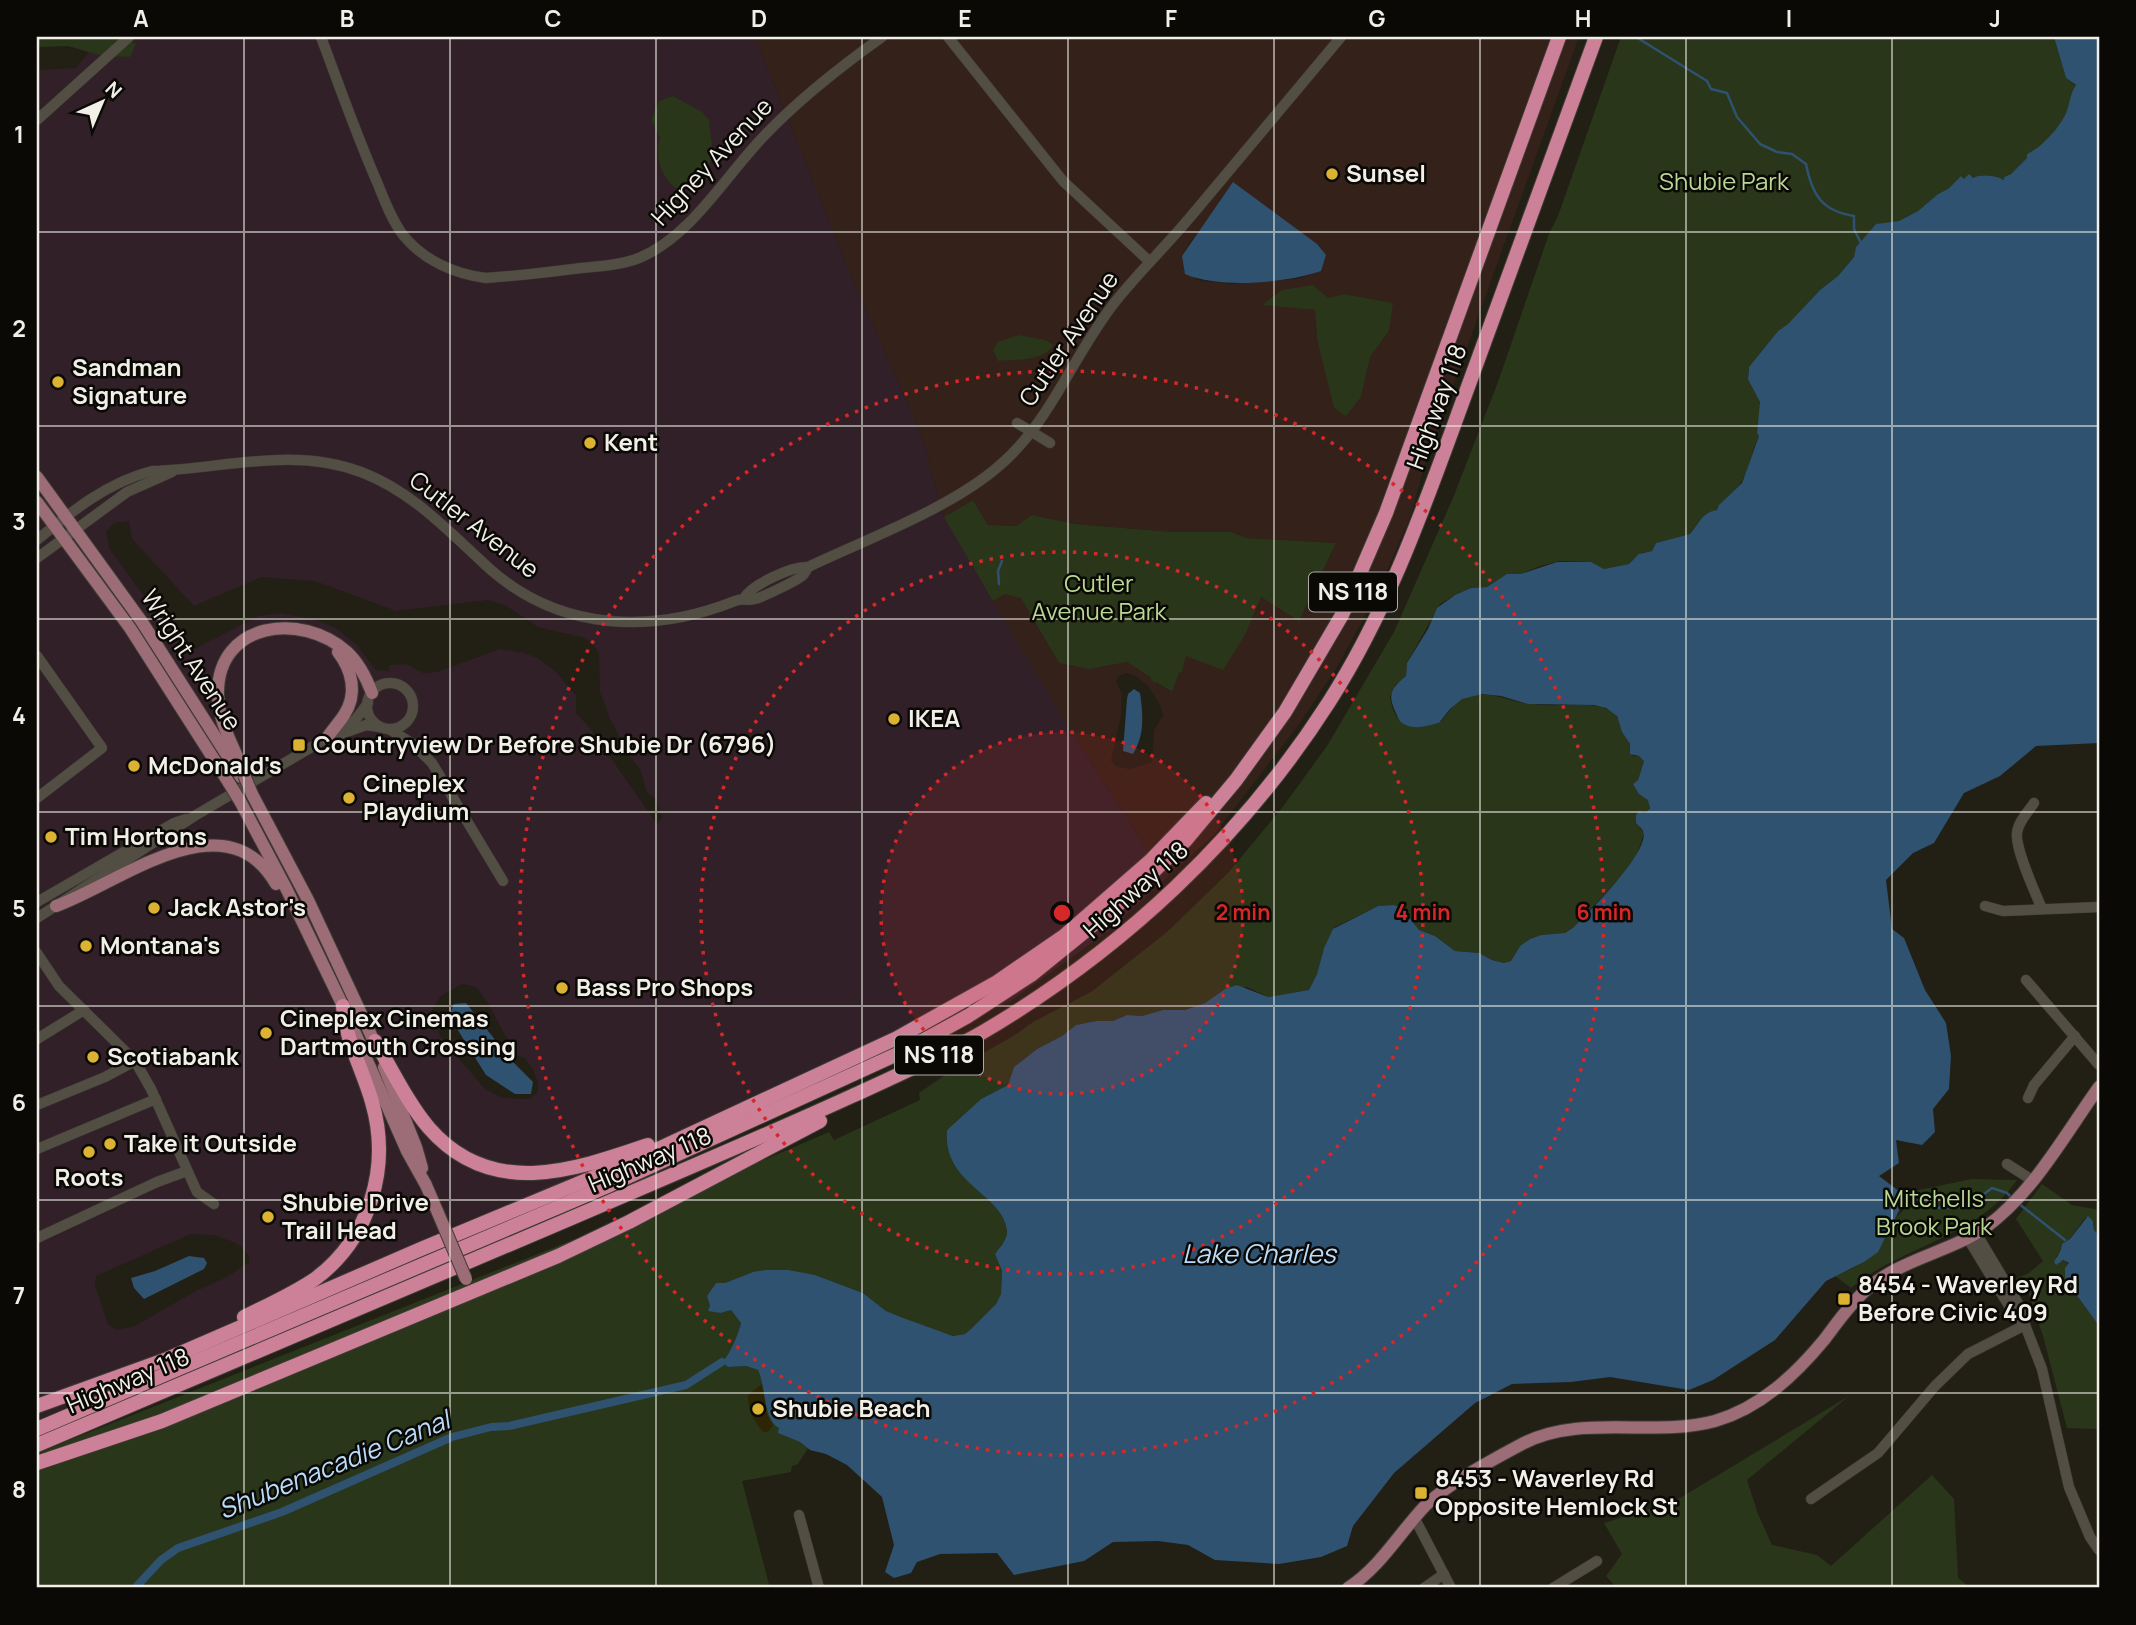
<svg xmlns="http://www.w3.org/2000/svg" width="2136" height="1625" font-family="Manrope,sans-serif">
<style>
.commercial{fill:#312028;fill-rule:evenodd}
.industrial{fill:#33211a;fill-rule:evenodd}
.green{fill:#2a361a}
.sand{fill:#2e2504}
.water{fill:#2e5270}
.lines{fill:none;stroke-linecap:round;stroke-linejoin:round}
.stream{stroke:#2e5270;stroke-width:2.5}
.canal{stroke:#2e5270;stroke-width:8}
.minor-casing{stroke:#3e3c35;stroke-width:11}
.major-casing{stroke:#3e3c35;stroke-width:14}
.highway-casing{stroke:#3e3c35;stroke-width:16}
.minor{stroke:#524e43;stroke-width:10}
.major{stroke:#9c6d77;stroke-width:12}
.highway{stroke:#cd8199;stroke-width:14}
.major-bridge-casing{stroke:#3e3c35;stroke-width:14;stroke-linecap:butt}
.major-bridge{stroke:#9c6d77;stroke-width:12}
.grid{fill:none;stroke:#f1efe8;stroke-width:2;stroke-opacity:0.55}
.ring{fill:none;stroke:#d62828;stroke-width:3.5;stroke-dasharray:3.5 7}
.poi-dot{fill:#dcb233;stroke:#0a0905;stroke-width:2.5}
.labels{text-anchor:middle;stroke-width:5;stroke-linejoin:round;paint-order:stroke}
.shield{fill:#0a0905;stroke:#acaaa4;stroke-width:2}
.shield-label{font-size:23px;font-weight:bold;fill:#f1efe8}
.street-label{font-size:24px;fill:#f1efe8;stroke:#0a0905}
.poi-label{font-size:24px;font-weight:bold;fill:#f1efe8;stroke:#0a0905;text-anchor:start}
.park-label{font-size:24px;fill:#b9d894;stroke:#0a0905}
.water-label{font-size:26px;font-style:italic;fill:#b9dcfb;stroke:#0a0905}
.centre{fill:#d62828;stroke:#0a0905;stroke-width:3.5}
.ring-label{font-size:21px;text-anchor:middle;font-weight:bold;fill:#d62828;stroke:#0a0905;stroke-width:5;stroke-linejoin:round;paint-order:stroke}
.neatline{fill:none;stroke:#f1efe8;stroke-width:2.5}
.grid-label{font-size:23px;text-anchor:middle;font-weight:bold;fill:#f1efe8}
</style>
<rect width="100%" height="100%" fill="#221f15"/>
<path class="commercial" d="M125,37H755L849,270L922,436L944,517L1172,692L1127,662L1073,735L1166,878L1110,930L1011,1001L37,1440V70L76,68L89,52L102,56ZM129,521L132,539L194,606L261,577L315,581L396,611L488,600L505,605L538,627L585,638L593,644L599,653L600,692L611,721L629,756L640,769L647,793L656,799L662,818L657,824L590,728L576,713V696L557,673L539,659L525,653L500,649L437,672L423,673L406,664L390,665L388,671L376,670L357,645L337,629L317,620L280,613L258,616L189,652L181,647L109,548L106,531L114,523ZM462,984L476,987L488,1003L513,1050L519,1056L525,1058L533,1070L538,1084L537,1093L529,1099L503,1098L485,1089L442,1039L431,1017L432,1010L441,996ZM191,1234L213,1235L231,1241L241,1246L249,1257V1262L229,1276L196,1291L135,1326L117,1330L108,1324L95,1285L96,1276Z"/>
<path class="industrial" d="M755,37H1579L1425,464L1410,518L1375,598L1337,667L1300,723L1214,835L1166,878L1073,735L993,601L1005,594L1021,598L1059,663L1089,669L1127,662L1171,692L1179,673L1182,672L1186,656L1261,597L1299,620L1336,543L1247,538L1231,532H1172L1075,524L1032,515L1016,526L988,525L973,500L944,517L922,436L849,270ZM1193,238L1321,271L1297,279L1229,284L1197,280L1182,256ZM1344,294L1392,303L1389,331L1370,357L1361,397L1326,373L1317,339L1315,310L1263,304L1328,298ZM1127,673L1136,676L1149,687L1159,703L1163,715L1154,730L1152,762L1130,769L1117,767L1111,761L1121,716L1122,694L1116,682L1118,676Z"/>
<g class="green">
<path d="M37,37H125L136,44L130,57L102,56L68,46L37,47Z"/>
<path d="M1621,37H2054L2066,78L2076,86C2070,94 2071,104 2066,113C2059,128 2043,147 2027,154V158L2011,174L2004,177L2005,180C1998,176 1981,173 1973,178L1969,175L1964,179L1961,176L1948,189L1938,194L1918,211L1899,221L1879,224L1872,229L1856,247L1854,257L1838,276L1820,290L1788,324L1778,331L1749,367C1745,382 1755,386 1759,399C1762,409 1759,422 1757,433L1759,436C1752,450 1748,473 1740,484C1733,493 1722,500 1717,510C1702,512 1699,524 1690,534L1656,543L1652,551L1642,553L1629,564L1604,569L1591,562L1559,561L1540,566L1521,574H1508L1487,587L1471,588L1455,595L1440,604L1407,663L1406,676L1395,685L1390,697C1395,730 1413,728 1439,723C1449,715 1453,701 1466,697C1490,689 1508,702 1531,704C1552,707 1575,703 1596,706C1604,707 1609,710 1616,714L1622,732L1630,744L1633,756H1639L1644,761L1638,780L1633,784L1649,800L1650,807L1645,813L1636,815V823L1644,833L1639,849L1630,867L1574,927L1565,933L1541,935L1530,939L1520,946L1511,961L1504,963L1492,960L1479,953L1455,951L1435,936L1419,930L1402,908L1394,905L1378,906L1335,927L1324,948L1317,974L1309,990L1268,997L1247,987L1225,989L1205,1003L1185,1010H1163L1142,1016L1127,1015L1113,1021H1096L1076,1025L1062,1036L1037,1049L1014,1067L1008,1085L981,1099L947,1130C942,1184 1002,1193 1007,1230C1008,1238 1000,1247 995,1254L1002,1271L1001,1294L996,1304L972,1328L965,1334L953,1336L903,1319L886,1311L863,1293L815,1275L753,1272L725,1283H716L707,1296L710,1306L721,1313L731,1310L741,1323C739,1332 729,1356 723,1363L728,1367L746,1366L758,1370L781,1434L800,1442L808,1448L798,1464L792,1466L791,1472L742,1481L770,1588H37V1453L721,1181L738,1171L829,1132L834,1140L920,1100L919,1093L948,1073L1015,1035L1033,1022L1091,992L1167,932L1228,873L1282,808L1327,746L1394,632L1453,498L1498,382L1549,234L1558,216Z"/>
<path d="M673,96L702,112L709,120L713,155L705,175L681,192C662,180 654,158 660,138L651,120L659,101Z"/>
<path d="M1313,285L1328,298L1344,294L1393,303L1389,331L1370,357L1361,397L1346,416L1334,408L1317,339L1315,310L1262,305L1282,290Z"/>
<path d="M1019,335L1045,340L1054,345C1042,362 1016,359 998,361L993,350L998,342Z"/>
<path d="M973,500L988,525L1016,526L1032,515L1075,524L1172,532H1231L1247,538L1336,543L1299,621L1261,597L1245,635L1223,670L1186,656L1182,672L1179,673L1172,692L1156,682L1154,683L1150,677L1127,662L1089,669L1059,663L1021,598L1005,594L993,601L944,517Z"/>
<path d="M1972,1179L2017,1180C1977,1238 1903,1245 1851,1288L1835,1276C1854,1269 1873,1259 1884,1241C1887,1236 1887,1230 1890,1225C1895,1216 1908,1209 1910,1199L1904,1193Z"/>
<path d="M2042,1184L2072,1205L2099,1210V1235L2094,1230V1223L2086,1217L2056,1257L2069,1264L2065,1279L2099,1326V1432L2096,1429L2067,1428L2043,1336L2028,1292L2015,1279L2029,1273L2043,1261L2016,1219Z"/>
<path d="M1849,1396L1747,1480L1758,1514L1772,1545L1817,1555L1831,1566L1932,1475L1954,1499L1958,1578L1971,1588H1617L1606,1576L1622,1554L1604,1523L1675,1501Z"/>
</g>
<path class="sand" d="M763,1383L767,1414L773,1425L768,1432H763C753,1420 748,1410 748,1395Z"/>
<g class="water">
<path d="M2054,37H2099V743L2036,746L2000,776L1964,793L1934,843L1913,853L1886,880L1892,929L1904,938L1925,990L1946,1023L1951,1056L1949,1089L1933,1109L1935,1132L1922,1145L1896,1140L1899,1163L1879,1176L1899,1191L1904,1201L1878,1252L1864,1262L1826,1281L1775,1340L1713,1380L1689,1390L1610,1377L1571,1382L1512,1384L1475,1403L1394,1473L1353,1526L1347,1546L1321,1557L1279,1564L1215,1560L1188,1545L1158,1541L1113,1542L1084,1561L1014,1575L997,1553L940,1554L917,1562L911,1573L894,1578L885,1572L894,1545L882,1497L847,1465L826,1454L810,1450L800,1442L778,1433L779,1428C763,1420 766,1387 758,1370L746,1366L728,1367L722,1362C729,1357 739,1332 741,1323L731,1310L721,1313L708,1311L710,1306L707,1296L716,1283H725L753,1272L766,1270H788L815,1275L863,1293L886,1311L903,1318L953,1336L965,1334L972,1328L996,1304L1001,1294L1002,1271L995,1254C1000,1247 1008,1239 1007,1230C1002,1193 942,1184 947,1130L981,1099L1008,1085L1014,1067L1037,1049L1062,1036L1076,1025L1096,1021H1113L1127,1015L1142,1016L1163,1010H1185L1205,1003L1225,989L1237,985L1268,997L1309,990L1317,974L1324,948L1333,929L1378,906L1394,905L1402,908L1419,930L1435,936L1455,951L1479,953L1492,960L1504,963L1511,961L1520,946L1530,939L1541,935L1565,933L1574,927C1588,913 1651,851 1643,831C1642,828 1638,826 1636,823V815L1639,811L1645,813L1650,808L1648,800L1639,794L1633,784L1638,780L1644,761L1639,756L1630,754V744L1622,732L1617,716L1606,708L1594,705L1528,704L1501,696L1482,694L1462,699L1450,709L1439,723C1429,725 1416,730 1406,725C1400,723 1398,718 1396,713C1387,695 1391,688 1406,676L1407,663L1428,629L1437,608L1455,595L1471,588L1487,587L1507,574H1521L1557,562H1591L1604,569L1629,564L1639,554L1652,551L1656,543L1690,534C1699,524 1702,512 1717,510L1719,505L1742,483L1759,436L1757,433L1760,402L1748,379L1749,367L1778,331L1788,324L1820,290L1838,276L1854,257L1856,247L1876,224L1899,221L1918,211L1938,194L1948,189L1961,176L1964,179L1969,174L1973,178C1980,173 1999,176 2004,180V177L2011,174L2027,158V154C2041,148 2060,127 2066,113C2070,104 2070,93 2076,85L2066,78Z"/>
<path d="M1233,182L1317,244L1326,255L1321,271C1286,283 1219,289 1185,274L1182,256Z"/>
<path d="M1134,689L1140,693C1143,715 1145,734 1133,754L1123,751L1127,699L1128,694Z"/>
<path d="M466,1003L511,1060L533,1082L531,1094H515L486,1075L449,1016L454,1004Z"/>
<path d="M2088,1216L2093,1221L2094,1230L2099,1235V1326L2065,1279V1268L2069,1263L2063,1260L2056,1265L2054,1262L2061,1250L2062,1244L2070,1239Z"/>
<path d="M189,1256L204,1258L207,1263L204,1269L144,1299L134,1288L131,1278L155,1271Z"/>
</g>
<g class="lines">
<g class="stream">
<path d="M1636,37L1707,81L1711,89L1727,93L1737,117L1760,144L1777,152L1792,154L1806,164C1812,195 1822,211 1854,216V229L1861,243"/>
<path d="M999,584L998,571L1002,561"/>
<path d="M1904,1201C1945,1209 1957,1216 1992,1188L2007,1193L2013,1199"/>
<path d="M2018,1203L2065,1240"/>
</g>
<path class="canal" d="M135,1588L161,1560L178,1548L282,1512L452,1437L491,1427L509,1426L686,1385L722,1362"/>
<g class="minor-casing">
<g id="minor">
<path d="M321,37C339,85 356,134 377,182C384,199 391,219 403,235C423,260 454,274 486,278C518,276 550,272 581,268C601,266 621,265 639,258C691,237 726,175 764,136C800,98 840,67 882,37"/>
<path d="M948,37L1063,181L1150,262"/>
<path d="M37,120L129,37"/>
<path d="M1017,423L1050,443"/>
<path d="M37,540C72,511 108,482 152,471C223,469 292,446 361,472C414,492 450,533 491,570C561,631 652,634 735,601C742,598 748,601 755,599C763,597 796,581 802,576C805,574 806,570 808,567"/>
<path d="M37,558L127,492L172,472"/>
<path d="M744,598C753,584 792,566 808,567C867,539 951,508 999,466C1051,422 1073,355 1115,302C1139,272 1167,245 1192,215C1242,156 1291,96 1341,37"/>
<path d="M37,656L102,748L37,798"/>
<circle cx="390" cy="706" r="23"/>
<path d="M389,729L413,744L432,763L503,881"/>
<path d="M338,735L366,725L380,727"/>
<path d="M2034,803C2028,812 2018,822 2017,833C2015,849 2035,892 2042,909"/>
<path d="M37,902L174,823L186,819"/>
<path d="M1985,906L2003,911L2099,907"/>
<path d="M37,918L196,815L327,738L356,719L368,703"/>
<path d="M37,953L59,986L135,1061L151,1089L197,1192L214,1204"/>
<path d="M2026,980L2099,1065"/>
<path d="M37,1039L84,1010"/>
<path d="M2028,1098L2034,1085L2075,1036"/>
<path d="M37,1105L105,1077L135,1061"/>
<path d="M37,1149L156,1099"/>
<path d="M2007,1164L2032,1180"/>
<path d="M1976,1233L2022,1310L2025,1325L2042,1369L2069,1487L2090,1537L2099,1550"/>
<path d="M1967,1237L2014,1314L2025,1324"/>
<path d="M37,1238L157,1182L187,1171"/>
<path d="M1811,1499L1878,1453L1935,1386L1968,1354L2025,1325"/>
<path d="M799,1515L819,1588"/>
<path d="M1415,1519L1451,1588"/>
<path d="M1424,1588L1444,1574"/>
<path d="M1553,1588L1597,1561"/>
</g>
</g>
<g class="major-casing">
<g id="major">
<path d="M37,477L142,622L241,777"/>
<path d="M37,502L130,628L229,783"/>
<path d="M327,738C332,730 339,723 344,715C358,694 352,670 338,652"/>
<path d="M239,761C230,740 218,718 218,694C217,622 301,611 347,652C359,663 366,677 372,693"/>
<path d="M252,794L308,900L378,1050"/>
<path d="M240,801L287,890L343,1006L407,1151L426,1185L438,1213"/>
<path d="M56,906C120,883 225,796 276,884"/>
<path d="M384,1067L416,1147L422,1168"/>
<path d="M1348,1588C1380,1567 1398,1535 1424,1507C1445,1485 1494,1459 1522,1444C1581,1413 1653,1438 1715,1421C1760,1408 1795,1375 1824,1340C1837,1323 1849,1305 1865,1291C1899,1259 1949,1253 1986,1227C2034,1192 2065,1134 2099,1087"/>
</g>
</g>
<g class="highway-casing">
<g id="highway">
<path d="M375,1041C391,1068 409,1105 429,1128C491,1199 572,1171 648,1145"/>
<path d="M244,1317C268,1305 293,1294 315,1279C370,1238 391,1167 372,1102C363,1070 345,1039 343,1006"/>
<path d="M37,1406L167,1359L421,1249L630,1162L897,1038L997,982L1064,936L1150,861L1206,803"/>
<path d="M37,1429L610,1185L904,1051L968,1016L1031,975L1126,898L1185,841L1236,780L1285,712L1342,615L1386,513L1559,37"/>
<path d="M37,1445C216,1370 395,1294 574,1217C667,1177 760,1138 852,1096C896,1076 941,1056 983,1032C1122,950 1242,838 1329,702C1390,607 1426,501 1465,395C1509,276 1552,156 1596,37"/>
<path d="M37,1463L162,1421L558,1256L629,1222L820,1121"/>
</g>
</g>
<use href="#minor" class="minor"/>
<use href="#major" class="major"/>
<use href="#highway" class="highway"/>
<g class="major-bridge-casing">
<g id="major-bridge">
<path d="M244,775L252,794"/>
<path d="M229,783L240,801"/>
<path d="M438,1213L466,1279"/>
</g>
</g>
<use href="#major-bridge" class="major-bridge"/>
</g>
<path class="grid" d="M244,37V1588M450,37V1588M656,37V1588M862,37V1588M1068,37V1588M1274,37V1588M1480,37V1588M1686,37V1588M1892,37V1588M37,232H2099M37,426H2099M37,619H2099M37,812H2099M37,1006H2099M37,1200H2099M37,1393H2099"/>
<circle cx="1062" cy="913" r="181" fill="#d62828" fill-opacity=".12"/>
<g class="ring">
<circle cx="1062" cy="913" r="181"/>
<circle cx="1062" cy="913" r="361"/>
<circle cx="1062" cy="913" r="542"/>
</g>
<g class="poi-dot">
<circle cx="1332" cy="174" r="7"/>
<circle cx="58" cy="382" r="7"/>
<circle cx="590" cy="443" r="7"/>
<circle cx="894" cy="719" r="7"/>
<rect x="292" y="738" width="14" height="14" rx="3.5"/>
<circle cx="134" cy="766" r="7"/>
<circle cx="349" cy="798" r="7"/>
<circle cx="51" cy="837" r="7"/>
<circle cx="154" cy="908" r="7"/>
<circle cx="86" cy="946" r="7"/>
<circle cx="562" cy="988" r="7"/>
<circle cx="266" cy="1033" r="7"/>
<circle cx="93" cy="1057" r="7"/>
<circle cx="110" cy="1144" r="7"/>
<circle cx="89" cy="1152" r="7"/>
<circle cx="268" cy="1217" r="7"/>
<rect x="1837" y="1292" width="14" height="14" rx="3.5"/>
<circle cx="758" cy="1409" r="7"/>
<rect x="1414" y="1486" width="14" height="14" rx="3.5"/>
</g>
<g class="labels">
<g class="shield">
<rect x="1309" y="572.5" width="88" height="39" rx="5"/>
<rect x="895" y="1035.5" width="88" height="39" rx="5"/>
</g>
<g class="shield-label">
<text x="1353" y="600">NS 118</text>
<text x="939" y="1063">NS 118</text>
</g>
<g class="street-label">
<text transform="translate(712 162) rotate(-47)" y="8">Higney Avenue</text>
<text transform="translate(1069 339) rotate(-56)" y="8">Cutler Avenue</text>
<text transform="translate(1437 407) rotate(-70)" y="8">Highway 118</text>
<text transform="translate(474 525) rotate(38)" y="8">Cutler Avenue</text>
<text transform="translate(191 660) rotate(57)" y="8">Wright Avenue</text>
<text transform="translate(1136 890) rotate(-42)" y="8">Highway 118</text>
<text transform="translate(650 1160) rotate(-23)" y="8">Highway 118</text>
<text transform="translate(128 1381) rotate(-23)" y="8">Highway 118</text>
</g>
<g class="poi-label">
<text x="1346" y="182">Sunsel</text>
<text x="72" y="376">Sandman<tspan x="72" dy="28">Signature</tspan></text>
<text x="604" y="451">Kent</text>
<text x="908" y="727">IKEA</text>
<text x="313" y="753">Countryview Dr Before Shubie Dr (6796)</text>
<text x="148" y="774">McDonald's</text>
<text x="363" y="792">Cineplex<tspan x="363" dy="28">Playdium</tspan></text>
<text x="65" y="845">Tim Hortons</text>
<text x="168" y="916">Jack Astor's</text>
<text x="100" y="954">Montana's</text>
<text x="576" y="996">Bass Pro Shops</text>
<text x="280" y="1027">Cineplex Cinemas<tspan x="280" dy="28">Dartmouth Crossing</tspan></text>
<text x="107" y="1065">Scotiabank</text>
<text x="124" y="1152">Take it Outside</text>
<text x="89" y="1186" text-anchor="middle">Roots</text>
<text x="282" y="1211">Shubie Drive<tspan x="282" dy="28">Trail Head</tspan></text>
<text x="1858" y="1293">8454 - Waverley Rd<tspan x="1858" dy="28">Before Civic 409</tspan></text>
<text x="772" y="1417">Shubie Beach</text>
<text x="1435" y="1487">8453 - Waverley Rd<tspan x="1435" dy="28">Opposite Hemlock St</tspan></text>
</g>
<g class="park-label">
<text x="1724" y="190">Shubie Park</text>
<text x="1099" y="592">Cutler<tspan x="1099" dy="28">Avenue Park</tspan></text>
<text x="1934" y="1207">Mitchells<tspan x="1934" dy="28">Brook Park</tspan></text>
</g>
<g class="water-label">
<text x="1259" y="1263">Lake Charles</text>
<text transform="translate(334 1465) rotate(-22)" y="9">Shubenacadie Canal</text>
</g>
</g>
<circle cx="1062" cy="913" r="10" class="centre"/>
<g class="ring-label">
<text x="1243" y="920">2 min</text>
<text x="1423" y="920">4 min</text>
<text x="1604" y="920">6 min</text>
</g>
<rect width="2136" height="1625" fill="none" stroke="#0a0905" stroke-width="77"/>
<g transform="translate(102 102) rotate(44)" stroke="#0a0905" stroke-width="5" paint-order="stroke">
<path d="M0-5L12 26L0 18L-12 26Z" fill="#f1efe8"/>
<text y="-10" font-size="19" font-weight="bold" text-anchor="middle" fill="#f1efe8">N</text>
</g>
<rect x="38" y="38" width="2060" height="1548" class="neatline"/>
<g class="grid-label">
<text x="141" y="27">A</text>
<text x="347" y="27">B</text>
<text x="553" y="27">C</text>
<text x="759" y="27">D</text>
<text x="965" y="27">E</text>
<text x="1171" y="27">F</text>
<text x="1377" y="27">G</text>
<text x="1583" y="27">H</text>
<text x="1789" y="27">I</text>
<text x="1995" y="27">J</text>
<text x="19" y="143">1</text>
<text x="19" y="337">2</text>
<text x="19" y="530">3</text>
<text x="19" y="724">4</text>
<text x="19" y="917">5</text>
<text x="19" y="1111">6</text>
<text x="19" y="1304">7</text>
<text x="19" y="1498">8</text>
</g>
</svg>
